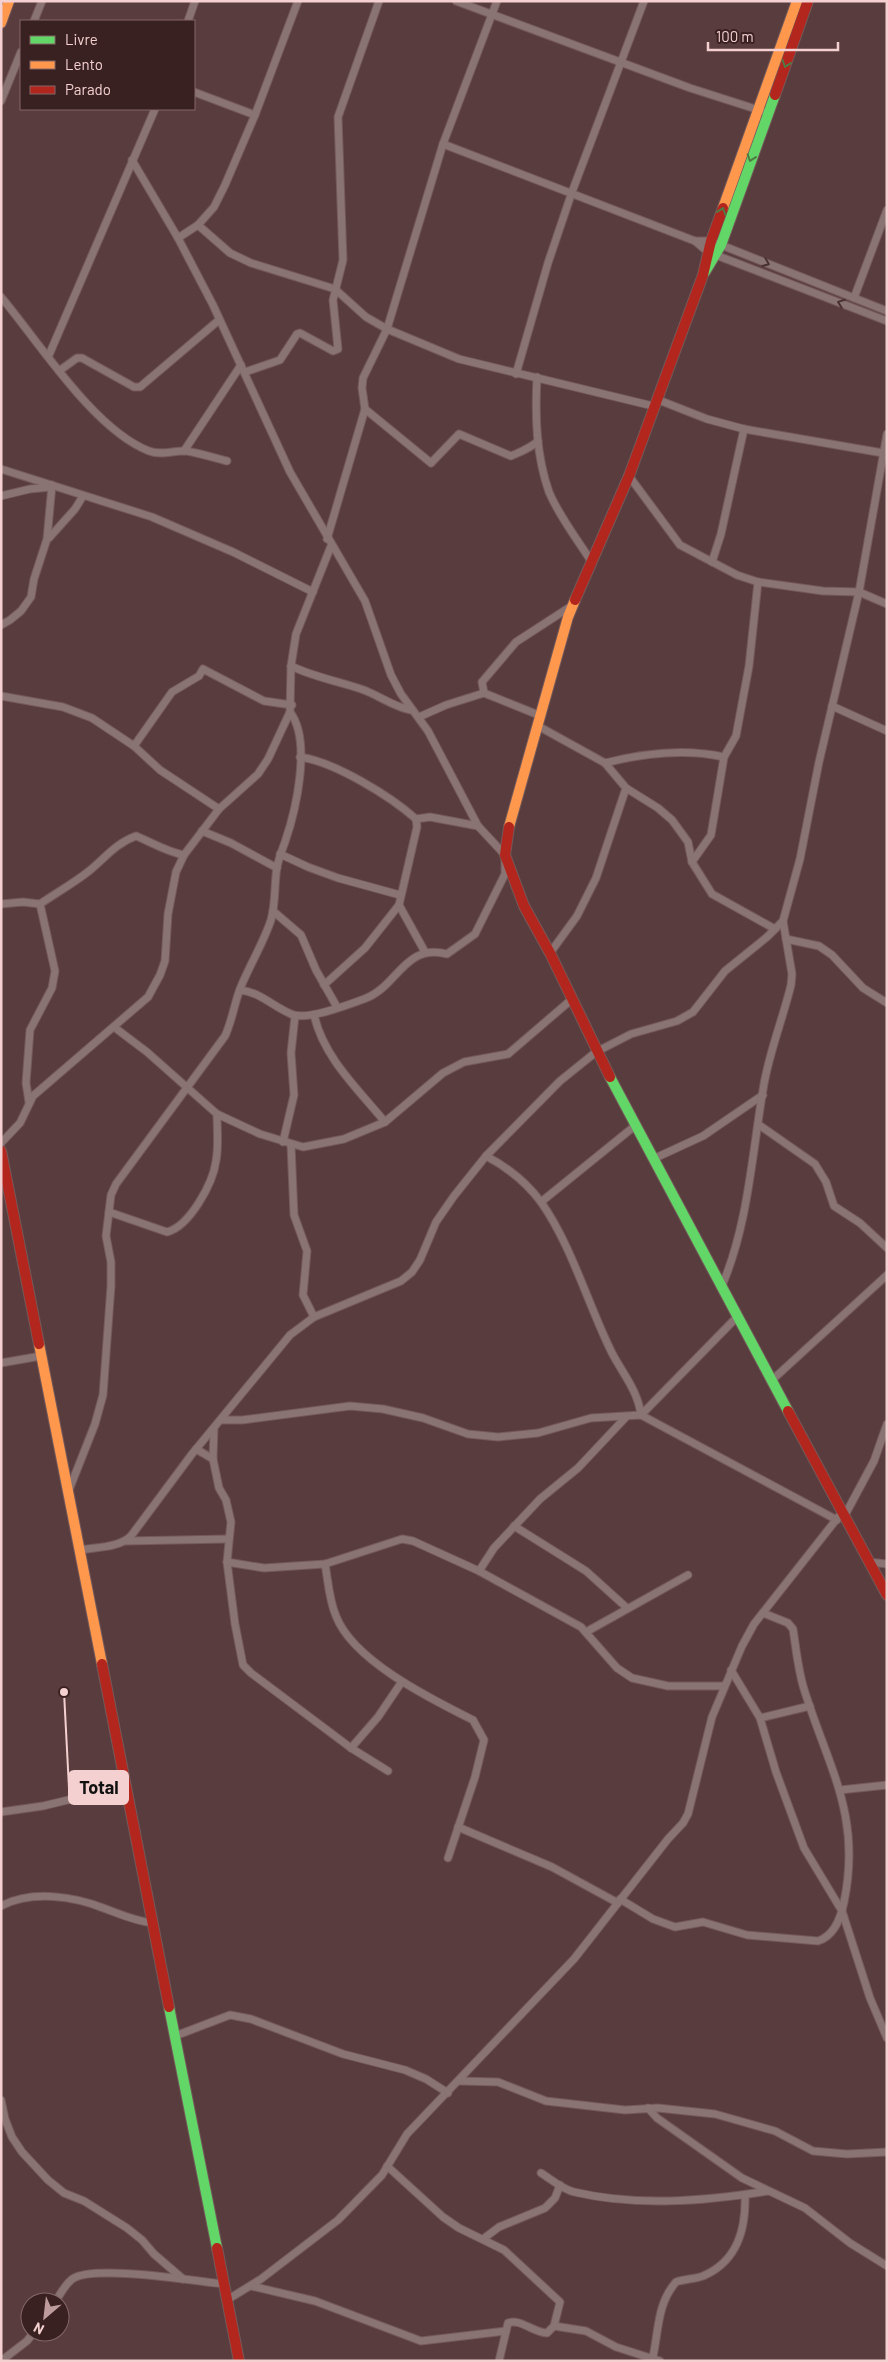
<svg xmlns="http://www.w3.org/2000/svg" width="888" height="2362" font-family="Barlow,sans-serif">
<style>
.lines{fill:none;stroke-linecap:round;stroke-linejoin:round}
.street-casing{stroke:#74595a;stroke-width:9}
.fast-casing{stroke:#74595a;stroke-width:12}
.slow-casing{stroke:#74595a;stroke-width:12}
.jam-casing{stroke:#74595a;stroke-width:12}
.street{stroke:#8a7373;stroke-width:7}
.fast{stroke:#63d668;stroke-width:10}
.slow{stroke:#ff974d;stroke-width:10}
.jam{stroke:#b3261e;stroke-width:10}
.oneway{stroke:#4e7c44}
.oneway2{stroke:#4a3131}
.leader{fill:none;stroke:#f4d0d0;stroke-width:2}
.callout-dot{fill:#f4d0d0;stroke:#3a2121;stroke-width:2}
.callout{fill:#f4d0d0;stroke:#f4d0d0;stroke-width:2}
.callout-label{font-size:18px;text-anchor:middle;font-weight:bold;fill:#111}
</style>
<rect width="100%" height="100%" fill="#593c3d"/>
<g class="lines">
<g class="street-casing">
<g id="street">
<path d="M456,1L690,88L762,111"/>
<path d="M497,1L443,144L695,241L708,252L887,321"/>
<path d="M34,21L42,1"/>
<path d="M188,21L195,1"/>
<path d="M194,92L255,115"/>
<path d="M1,101L21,52"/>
<path d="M132,160L178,238L213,305L290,472L365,601L391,675L401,694L428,731L478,826L505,855V874L475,934L447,954C404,943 398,987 364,999C348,1005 306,1021 291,1014C272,1006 260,992 240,990"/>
<path d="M198,225L230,253L251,263L335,289L366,317L387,329L459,359L653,406"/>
<path d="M178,238L198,225L214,207L225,185L255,115L298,1"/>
<path d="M695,241H711L887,311"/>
<path d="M1,297C39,342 94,430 149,451C162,456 174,450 186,451C200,453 214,458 227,461"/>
<path d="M854,298L887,210"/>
<path d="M49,355L155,109"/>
<path d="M59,371L77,358H82L134,387H140L219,320"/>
<path d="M245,372L280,360L297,334L300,333L333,351L338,349L333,300L343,260L338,117L379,1"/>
<path d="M516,374L548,263L572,192L644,1"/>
<path d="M537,377C535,416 536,455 549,492C559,516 577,539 591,561"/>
<path d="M656,399L707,419L744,429L883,453"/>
<path d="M365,409L431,463L459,434L511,456C520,452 531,448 538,441"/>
<path d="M184,451L241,365"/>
<path d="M1,469L152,517L233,552L313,592"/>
<path d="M629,476L680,545L737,575L758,582L823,591L859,592L887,604"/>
<path d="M1,496L30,489L51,487"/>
<path d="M49,538L75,509L83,496"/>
<path d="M327,539L365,409L362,388L363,378L387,329L443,144"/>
<path d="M712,562L721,534L744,429"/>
<path d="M1,625L10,620L21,611L31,597L34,579L47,539L52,485"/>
<path d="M291,666C314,677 337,681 361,689C379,695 393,707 411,710"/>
<path d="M484,693L482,682L516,642L573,605"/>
<path d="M1,696L63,707L92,718L134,746L160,770L219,809"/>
<path d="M832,706L887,731"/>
<path d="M419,717L446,705L484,693L541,716"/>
<path d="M538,726L605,763L626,788L658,808L672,820L688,842L692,862L712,894L775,929"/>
<path d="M134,746L172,692L199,676L203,669L264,701L292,705"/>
<path d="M300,757C335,762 390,796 416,819L417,827L399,905L365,948L324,985"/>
<path d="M605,763C644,753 684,748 724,757"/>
<path d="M416,819L430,817L478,826"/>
<path d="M202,831L231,843L277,868"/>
<path d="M280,854L308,867L338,878L400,895"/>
<path d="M692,862L711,835L724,757L736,736L749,666L758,582"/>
<path d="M1,904L23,902L40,904L55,971L52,988L30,1030L26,1083L29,1102"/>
<path d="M40,904C56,893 74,883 89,871C105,858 116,843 136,836C151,842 167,852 184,855"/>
<path d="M399,905L425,952"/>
<path d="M273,911L301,935L316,970L337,1007"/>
<path d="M786,939L819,946L832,955L863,988L887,1003"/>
<path d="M550,953L577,916L596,878L626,788"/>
<path d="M314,1015C324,1058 357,1088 385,1122"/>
<path d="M114,1027L147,1052L217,1114L260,1134L303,1147L344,1139L385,1122L443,1073L464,1062L508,1054L571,1000"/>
<path d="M759,1125L815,1164L826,1182L834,1206L860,1223L887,1248"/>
<path d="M283,1142L294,1095L291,1053L295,1016"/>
<path d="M1,1143L20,1123L33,1096L148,997L160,975L165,961L168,914L176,872L184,855L219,809L258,774L268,759L290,712L291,666L296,634L331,546"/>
<path d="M291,1145L294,1215L307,1251L303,1295L314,1317"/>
<path d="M486,1156C507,1167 527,1183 541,1202C572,1246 588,1305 612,1353C623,1374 638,1391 641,1415"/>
<path d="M653,1159L703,1136L763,1095"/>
<path d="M541,1202L636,1125"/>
<path d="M109,1212L167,1232C190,1226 213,1183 216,1161C219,1146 217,1129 217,1114"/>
<path d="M721,1288C749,1224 752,1151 764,1084C770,1050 783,1018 791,985L792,974L783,921L800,859L819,762L859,592L887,434"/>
<path d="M1,1363L41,1356"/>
<path d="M771,1381L887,1275"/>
<path d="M641,1415L837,1520"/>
<path d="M221,1420H242L350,1406L383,1409L423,1418L468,1434L498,1437L538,1433L591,1418L641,1415L737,1317"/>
<path d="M214,1428L213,1459L219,1488L226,1500L231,1522L227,1562L235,1624L243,1665L251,1673L351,1748L388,1771"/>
<path d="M196,1449L213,1459"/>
<path d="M69,1490L95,1424L103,1395L111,1286V1262L106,1236L111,1195L116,1184L225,1036C232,1021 234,1005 240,989C249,966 263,944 271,920C276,902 274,885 277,867C279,858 282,850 285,842C296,810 312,741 290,712"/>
<path d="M845,1515L874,1461L887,1424"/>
<path d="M514,1526L586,1571L627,1608"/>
<path d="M126,1541L228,1539"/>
<path d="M80,1550C96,1547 119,1548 131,1536L192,1454L290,1335L314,1317L401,1281L412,1272L420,1260L436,1222L454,1196L486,1156L560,1081L596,1052L631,1034L677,1021L693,1012L725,971L767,937L783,921"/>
<path d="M227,1562L264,1568L325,1564L402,1539L413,1541L479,1571L581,1627L617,1668L632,1678L668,1686H724"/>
<path d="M869,1562L887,1564"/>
<path d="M325,1564C328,1580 329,1600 336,1616C353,1661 433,1700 473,1720L484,1740L475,1777L448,1858"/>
<path d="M479,1571L494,1548L540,1499L578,1468L626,1417"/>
<path d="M586,1632L688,1575"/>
<path d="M731,1670L760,1718L776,1772L804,1848L842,1911L870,1998L887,2038"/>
<path d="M760,1718L810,1706"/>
<path d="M351,1748L378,1717L401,1683"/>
<path d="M840,1790L887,1785"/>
<path d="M1,1812L43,1806L126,1786"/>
<path d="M458,1827L552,1867L618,1903"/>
<path d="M620,1899L653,1919L675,1927L703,1922L747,1935L818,1941C834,1936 841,1917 844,1902C862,1815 828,1767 804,1689C798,1670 796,1648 793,1629L788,1623L763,1613"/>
<path d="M1,1906C32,1890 74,1896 106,1909C122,1915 135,1921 153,1923"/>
<path d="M175,2036L230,2015L251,2019L343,2054L405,2070L426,2079L448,2093"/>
<path d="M459,2081L498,2082L546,2101L625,2110L658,2108L715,2114L775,2131L813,2151L847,2154L887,2152"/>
<path d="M1,2100L5,2119L12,2137L22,2152L48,2180L64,2193L84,2201L127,2228L142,2240L154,2254L183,2279"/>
<path d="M648,2108L657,2118L742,2178L805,2208L850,2243L887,2266"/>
<path d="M387,2166L443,2217L459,2228L504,2250L560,2302L554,2326L547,2333C534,2333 520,2318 508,2323L499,2361"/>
<path d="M541,2173C552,2180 562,2189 574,2192C638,2207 705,2201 768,2191"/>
<path d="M483,2239L499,2227L545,2208L555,2198L560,2185"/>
<path d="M251,2286L315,2301L421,2341L506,2331"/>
<path d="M227,2300L261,2279L338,2220L382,2175L407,2134L574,1959L668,1839L683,1823L688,1814L712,1717L742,1646L754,1624L843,1511"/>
<path d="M55,2302C60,2295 66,2282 74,2278C96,2265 195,2281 224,2284"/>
<path d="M554,2326L586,2331L616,2347L660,2361"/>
<path d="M1,2361L27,2341L34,2332"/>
<path d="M652,2361C659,2333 656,2305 676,2282C685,2279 695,2279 703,2276C738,2261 746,2229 745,2195"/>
</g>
</g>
<g class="fast-casing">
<g id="fast">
<path d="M705,272L721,245L775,95"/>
<path d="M610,1077L788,1411"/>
<path d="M169,2007L217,2248"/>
</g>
</g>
<g class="slow-casing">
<g id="slow">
<path d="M1,23L9,1"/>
<path d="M723,208L797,1"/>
<path d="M509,827L568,617L575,600"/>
<path d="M39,1344L102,1664"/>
</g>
</g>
<g class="jam-casing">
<g id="jam">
<path d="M775,95L808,1"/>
<path d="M575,600L629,476L703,275L711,241L723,208"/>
<path d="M509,827L505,855L524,906L550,953L610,1077"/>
<path d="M1,1151L39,1344"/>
<path d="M788,1411L887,1595"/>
<path d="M102,1664L169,2007"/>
<path d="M217,2248L239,2361"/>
</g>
</g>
<use href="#street" class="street"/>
<use href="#fast" class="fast"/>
<use href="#slow" class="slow"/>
<use href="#jam" class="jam"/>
</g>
<defs><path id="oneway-chevron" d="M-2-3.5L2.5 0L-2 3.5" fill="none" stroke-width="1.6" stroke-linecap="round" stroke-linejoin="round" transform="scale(1.25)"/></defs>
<g class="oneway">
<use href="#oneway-chevron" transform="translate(786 64) rotate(109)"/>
<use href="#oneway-chevron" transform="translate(751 158) rotate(109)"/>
<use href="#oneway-chevron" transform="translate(722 211) rotate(-71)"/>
</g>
<g class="oneway2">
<use href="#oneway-chevron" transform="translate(766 263) rotate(22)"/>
<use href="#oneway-chevron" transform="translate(841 303) rotate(-159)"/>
</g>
<path class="leader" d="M64 1692L69 1788"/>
<circle class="callout-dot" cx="64" cy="1692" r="5"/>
<rect class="callout" x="69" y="1771" width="59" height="33" rx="5"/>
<g class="callout-label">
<text x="99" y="1794">Total</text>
</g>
<rect width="888" height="2362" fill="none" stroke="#f4d0d0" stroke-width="5"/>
<rect x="20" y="20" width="175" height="90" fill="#3a2121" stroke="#846767"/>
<rect x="30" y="36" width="25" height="8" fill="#63d668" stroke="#846767"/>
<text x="65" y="45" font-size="15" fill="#f4d0d0">Livre</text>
<rect x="30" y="61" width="25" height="8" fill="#ff974d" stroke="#846767"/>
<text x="65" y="70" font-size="15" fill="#f4d0d0">Lento</text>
<rect x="30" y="86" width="25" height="8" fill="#b3261e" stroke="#846767"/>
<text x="65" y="95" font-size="15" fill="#f4d0d0">Parado</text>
<g transform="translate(45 2317) rotate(208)"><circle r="24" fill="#3a2121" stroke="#846767"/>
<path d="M0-4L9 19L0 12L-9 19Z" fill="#be9c9d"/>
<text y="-8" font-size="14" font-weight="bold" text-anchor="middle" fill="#f4d0d0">N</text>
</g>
<path d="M708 42v8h130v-8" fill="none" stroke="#f4d0d0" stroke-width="2.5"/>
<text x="716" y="42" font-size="15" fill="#f4d0d0" stroke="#3a2121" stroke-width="4" paint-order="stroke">100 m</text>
</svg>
